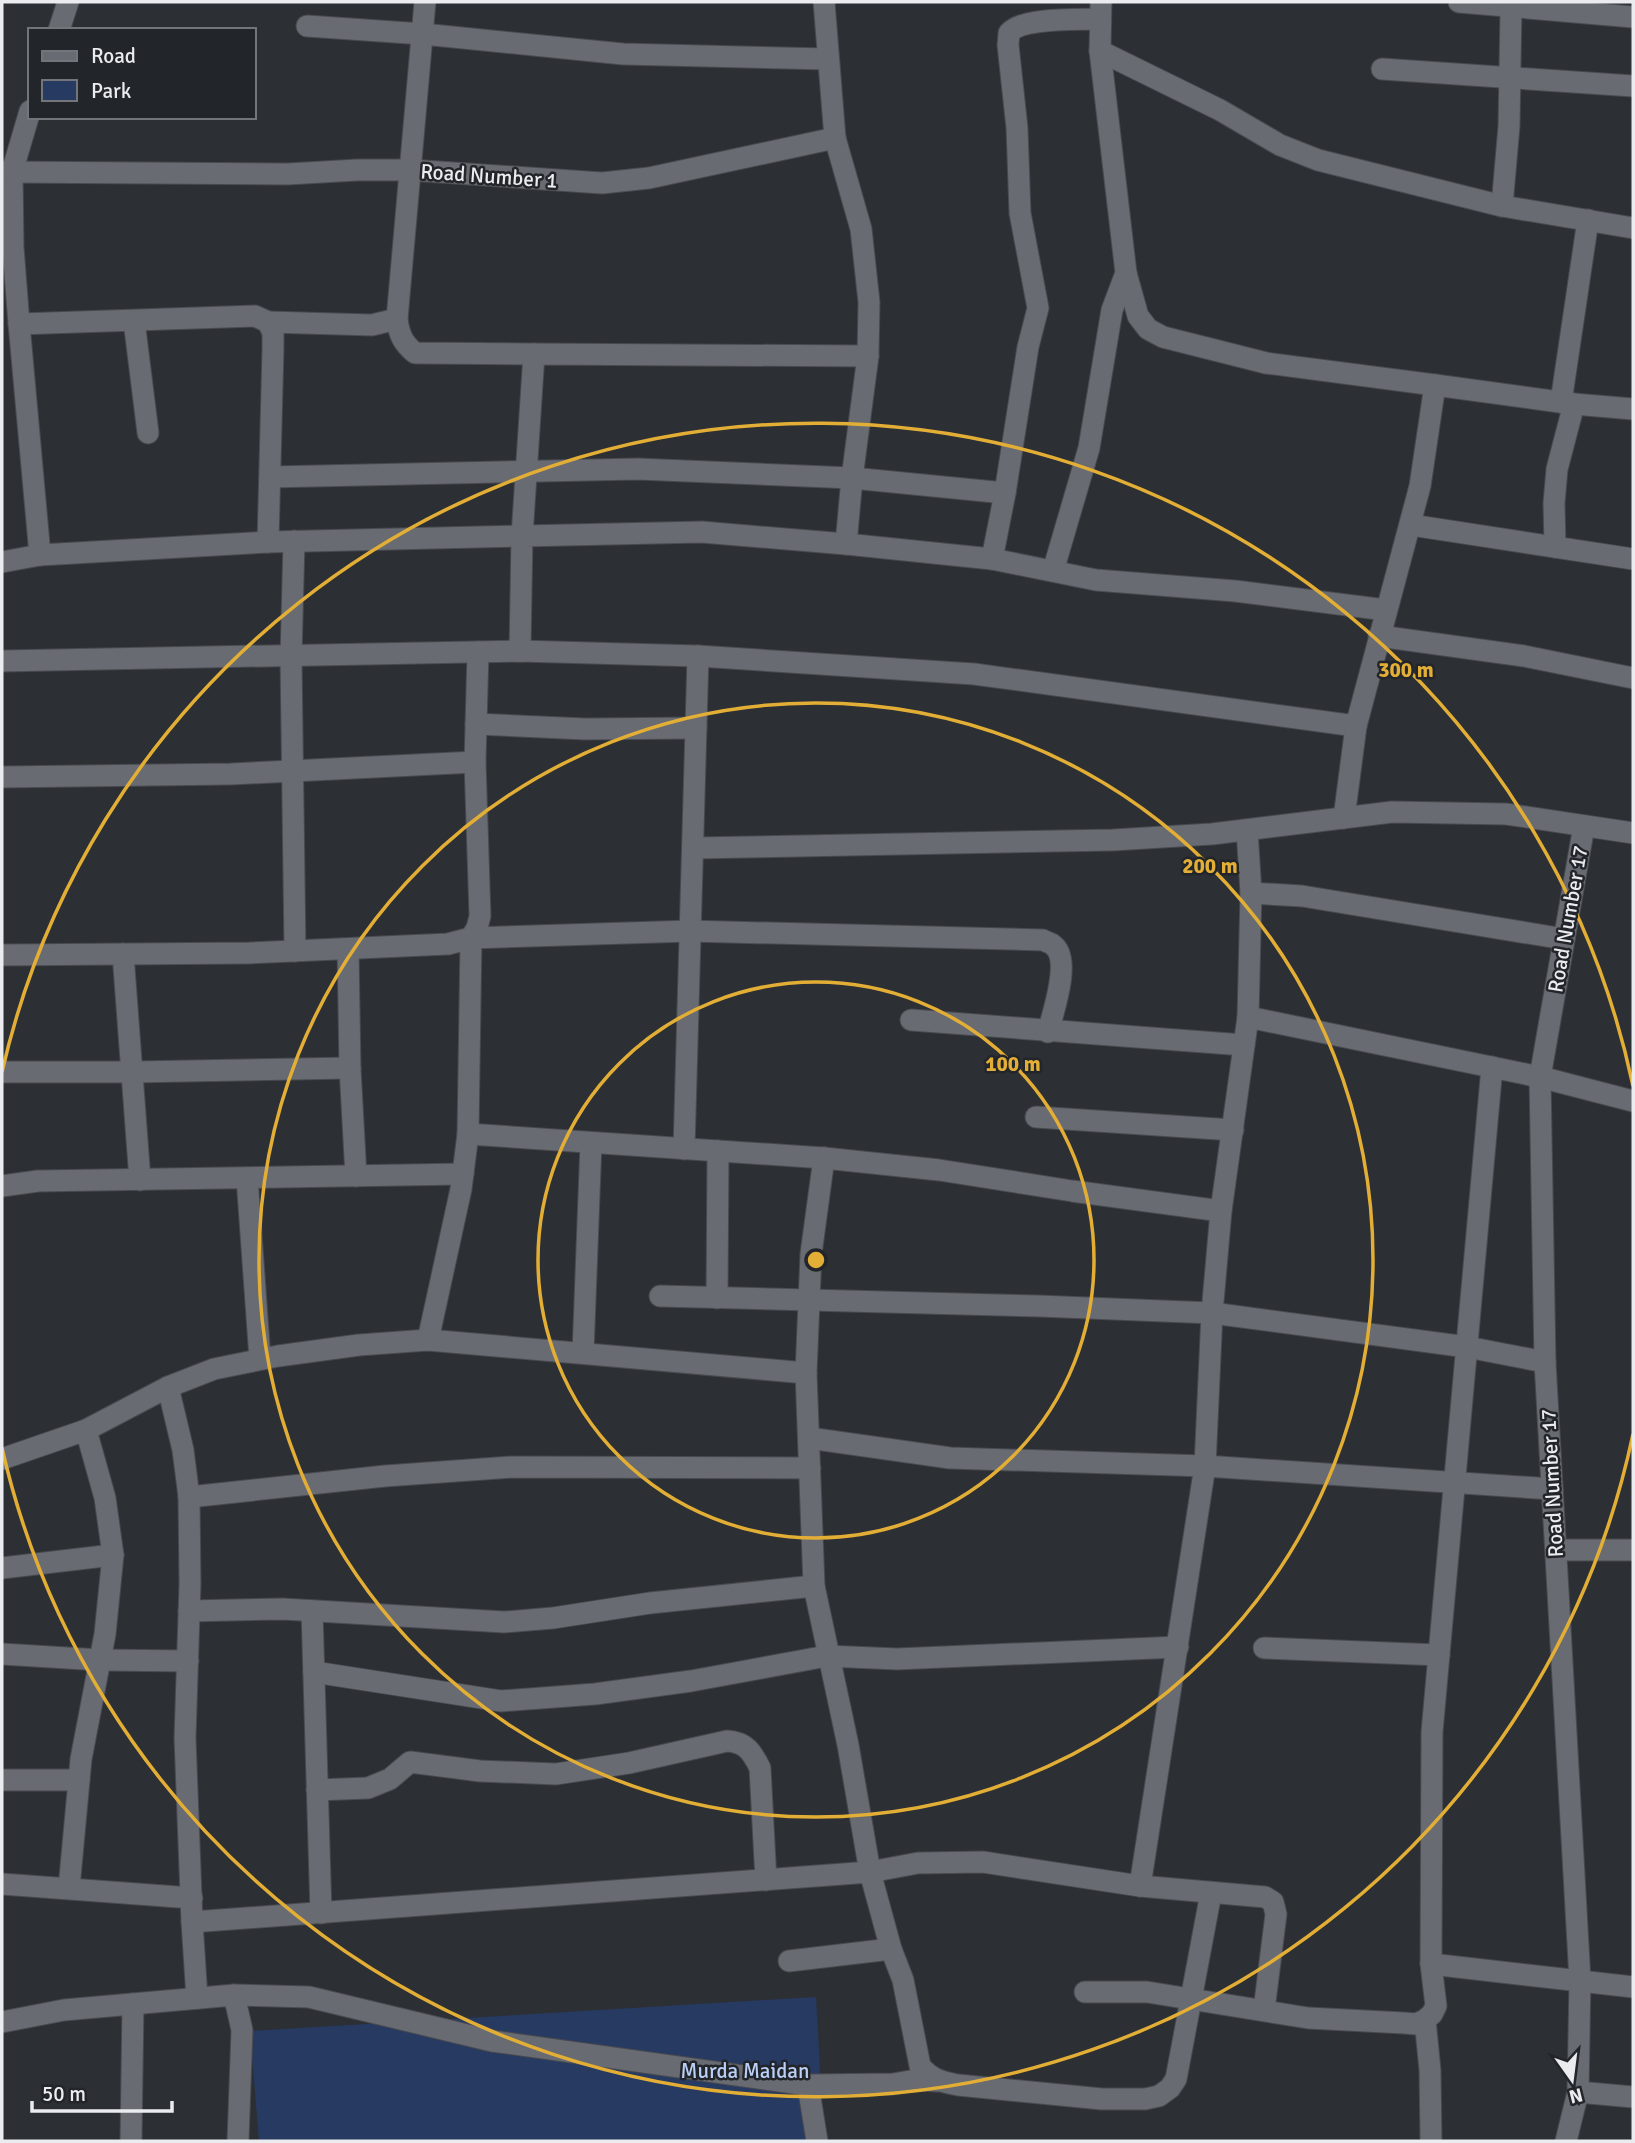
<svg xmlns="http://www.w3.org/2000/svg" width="1635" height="2143" font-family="Signika,sans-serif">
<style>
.green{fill:#273a62}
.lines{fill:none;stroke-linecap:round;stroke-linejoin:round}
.street-casing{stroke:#484a4f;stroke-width:23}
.street{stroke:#686b71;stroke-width:21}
.ring{fill:none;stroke:#e3ae35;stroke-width:3.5}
.labels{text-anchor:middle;stroke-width:5;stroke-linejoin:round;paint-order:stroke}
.street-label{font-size:21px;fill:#eaecef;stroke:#22252a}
.park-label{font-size:21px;fill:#bbd0f7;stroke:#22252a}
.centre{fill:#e3ae35;stroke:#22252a;stroke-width:3.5}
.ring-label{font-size:21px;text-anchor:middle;font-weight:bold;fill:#e3ae35;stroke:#22252a;stroke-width:5;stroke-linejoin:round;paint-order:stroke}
</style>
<rect width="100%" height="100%" fill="#2c2f34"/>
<path class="green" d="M816,1997L824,2141H259L250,2031Z"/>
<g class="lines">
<g class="street-casing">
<g id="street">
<path d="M425,2L397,319C399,335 403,343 415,353L534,354"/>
<path d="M1101,2L1100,51L1220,110L1280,145L1318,160L1502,206L1633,228"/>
<path d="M1459,2L1633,17"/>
<path d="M307,26L423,34L623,54L827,59"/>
<path d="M59,30L68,2"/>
<path d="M1100,51L1126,273L1138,316L1148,329L1163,337L1266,363L1435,385"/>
<path d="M1382,69L1633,86"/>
<path d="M30,111L12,172L13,247L19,324L255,316L268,322L273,333V349L268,542L522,536L534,354L868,356L869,302L861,229L835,138"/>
<path d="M2,172L288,174L357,170H410L602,183L649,178L835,138L824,2"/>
<path d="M1502,206L1509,126L1511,8"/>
<path d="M134,321L148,433"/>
<path d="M268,322L372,325L397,319"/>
<path d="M19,324L40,555L268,542"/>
<path d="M1561,402L1588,220"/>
<path d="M270,477L638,469L852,478L1005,493"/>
<path d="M1411,525L1633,559"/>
<path d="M294,541L291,658L295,951"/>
<path d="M846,544L852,478L868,356"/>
<path d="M1555,547L1554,503L1557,469L1574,404"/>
<path d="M992,559L1005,493L1028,347L1038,308L1020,213L1017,128L1008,45L1009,33C1022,17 1078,20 1099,19"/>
<path d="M2,562L40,555"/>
<path d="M1053,571L1089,448L1112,310L1126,273"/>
<path d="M1379,636L1524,656L1633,678"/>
<path d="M520,651L522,536L702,532L846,544L992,559L1096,580L1235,591L1386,610"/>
<path d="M2,661L520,651L698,656L974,674L1356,726L1420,486L1435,385L1574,404L1633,409"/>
<path d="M476,724L585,729L696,728"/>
<path d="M2,777L231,774L475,762"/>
<path d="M1344,818L1356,726"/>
<path d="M693,848L1113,840L1212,834L1392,812L1506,814L1633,833"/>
<path d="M1251,893L1302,896L1564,939"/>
<path d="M348,949L350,1068L356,1176"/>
<path d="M123,954L140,1180"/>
<path d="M2,955L250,953L448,944L471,938L477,928L480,916L475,762L478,652"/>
<path d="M1248,1017L1540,1077L1633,1101"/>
<path d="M911,1020L1244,1045"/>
<path d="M2,1072H133L350,1068"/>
<path d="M1036,1117L1233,1130"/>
<path d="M468,1134L824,1158L939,1170L1072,1191L1221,1211"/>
<path d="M684,1149L698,656"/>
<path d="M824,1158L811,1254L806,1373L814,1586L848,1745L870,1872L891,1949L903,1980L920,2066C931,2079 941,2082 958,2085L1102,2099H1145L1159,2096L1170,2088L1176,2079L1211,1893"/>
<path d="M247,1178L260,1359"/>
<path d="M2,1186L38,1181L463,1174"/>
<path d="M660,1296L1039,1306L1212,1313L1467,1347L1545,1362"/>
<path d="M717,1298L718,1151"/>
<path d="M428,1340L461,1189L468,1134L471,938L690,931L1043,940C1046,942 1050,942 1053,945C1072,959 1053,1012 1048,1032"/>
<path d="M583,1353L591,1143"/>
<path d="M168,1387L183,1450L189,1497L190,1584L185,1738L192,1922"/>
<path d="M809,1438L950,1458L1205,1466L1552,1489"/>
<path d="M2,1459L86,1430L168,1387L214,1369L278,1356L359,1345L428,1340L806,1373"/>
<path d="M189,1497L385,1476L512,1467L810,1468"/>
<path d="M1556,1550H1633"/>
<path d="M2,1568L113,1555"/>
<path d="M189,1611L283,1609L504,1622L553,1618L650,1603L814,1586"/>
<path d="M312,1611L321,1913"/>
<path d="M1264,1648L1439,1655"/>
<path d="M2,1654L100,1660L188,1661"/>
<path d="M314,1672L501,1701L595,1694L691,1681L827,1656L897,1659L1178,1647"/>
<path d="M2,1780H79"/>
<path d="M317,1790L368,1788L390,1779L410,1762L480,1771L556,1774L629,1763L727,1741C746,1742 752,1752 760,1768L766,1880"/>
<path d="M2,1884L192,1898"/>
<path d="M1140,1886L1205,1466L1212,1313L1221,1211L1248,1017L1251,893L1247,830"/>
<path d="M69,1888L81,1759L105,1634L113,1555L105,1498L86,1430"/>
<path d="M789,1961L891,1949"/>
<path d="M1431,1964L1633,1987"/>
<path d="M1085,1992H1147L1308,2018L1404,2023L1416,2024L1425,2020L1432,2014L1436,2006L1431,1964L1432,1732L1492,1067"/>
<path d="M234,1995L309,1997L492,2041L808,2085L893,2084L916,2080L938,2081"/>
<path d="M197,1998L192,1922L870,1872L918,1863L983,1862L1140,1886L1265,1897L1273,1902L1276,1914L1264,2010"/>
<path d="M1425,2020L1430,2070L1431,2141"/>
<path d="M2,2022L64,2010L234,1995L242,2030L238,2141"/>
<path d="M808,2085L817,2141"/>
<path d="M1578,2092L1633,2097"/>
<path d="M131,2141L133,2004"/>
<path d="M1566,2141L1578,2092L1580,1980L1545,1362L1540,1077L1584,826"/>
</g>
</g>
<use href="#street" class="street"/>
</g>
<g class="ring">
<circle cx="816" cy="1260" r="278"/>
<circle cx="816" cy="1260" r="557"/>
<path d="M1633 1434A835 835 0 0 1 2 1448M2 1072A835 835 0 0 1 1633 1086"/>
</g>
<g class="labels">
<g class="street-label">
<text transform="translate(489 176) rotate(4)" y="7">Road Number 1</text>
<text transform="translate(1568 919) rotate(-80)" y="7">Road Number 17</text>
<text transform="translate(1552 1483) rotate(-93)" y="7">Road Number 17</text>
</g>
<g class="park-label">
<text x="745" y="2078">Murda Maidan</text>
</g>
</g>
<circle cx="816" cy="1260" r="10" class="centre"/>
<g class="ring-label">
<text x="1406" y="677">300 m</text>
<text x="1210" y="873">200 m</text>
<text x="1013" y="1071">100 m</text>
</g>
<rect width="1635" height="2143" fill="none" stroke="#eaecef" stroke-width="7"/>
<rect x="28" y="28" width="228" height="91" fill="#22252a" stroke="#727579" stroke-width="2"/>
<rect x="42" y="51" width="35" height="10" fill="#686b71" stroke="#727579" stroke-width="2"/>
<text x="91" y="63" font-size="21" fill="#eaecef">Road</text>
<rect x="42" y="80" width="35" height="21" fill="#273a62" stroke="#727579" stroke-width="2"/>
<text x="91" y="98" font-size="21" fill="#eaecef">Park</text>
<g transform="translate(1572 2080) rotate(166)" stroke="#22252a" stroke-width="5" paint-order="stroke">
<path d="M0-5L12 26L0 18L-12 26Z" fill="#eaecef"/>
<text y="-10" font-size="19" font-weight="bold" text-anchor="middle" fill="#eaecef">N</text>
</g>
<path d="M32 2101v10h140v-10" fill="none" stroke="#eaecef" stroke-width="3.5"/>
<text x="42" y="2101" font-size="21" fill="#eaecef" stroke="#22252a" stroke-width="5" paint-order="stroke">50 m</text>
</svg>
